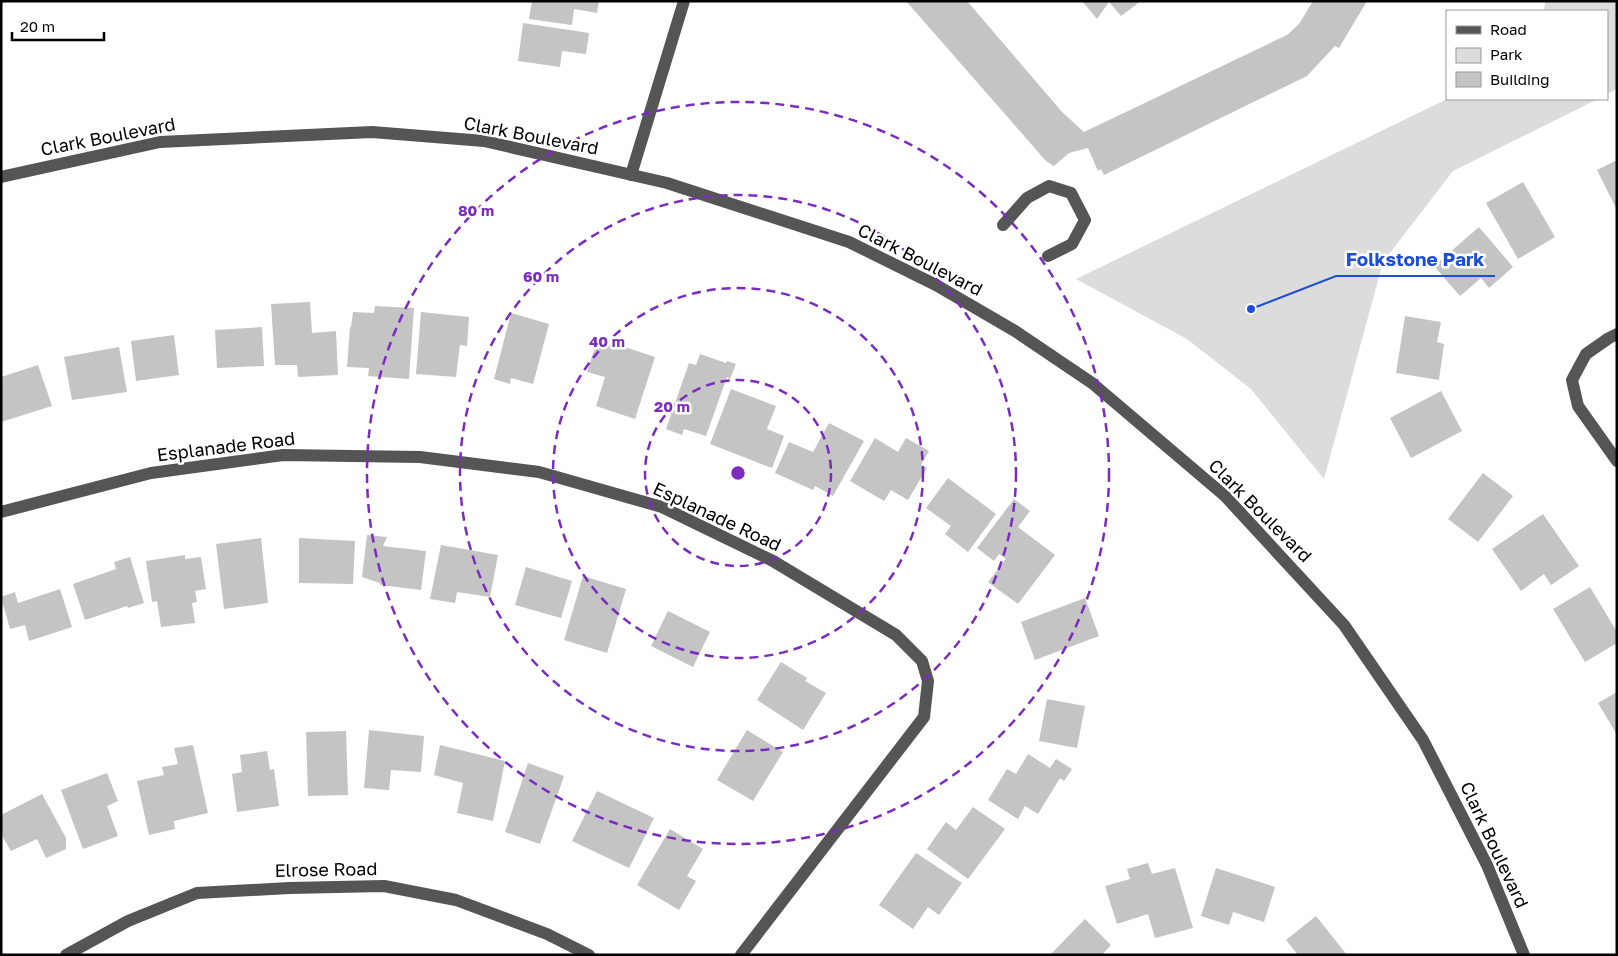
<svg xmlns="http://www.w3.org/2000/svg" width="1618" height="956" font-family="'Golos Text',sans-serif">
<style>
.green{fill:#dcdcdc}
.building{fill:#c4c4c4}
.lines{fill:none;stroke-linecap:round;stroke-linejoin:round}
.minor{stroke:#555;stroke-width:12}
.ring{fill:none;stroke:#7b2cbf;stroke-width:2.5;stroke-dasharray:9 6}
.labels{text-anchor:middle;stroke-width:5;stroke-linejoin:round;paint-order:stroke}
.street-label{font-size:18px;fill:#000;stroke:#fff}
.centre{fill:#7b2cbf;stroke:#fff;stroke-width:2.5}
.ring-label{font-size:15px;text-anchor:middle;font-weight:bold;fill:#7b2cbf;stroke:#fff;stroke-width:5;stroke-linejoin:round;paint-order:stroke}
.leader{fill:none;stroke:#1d4ed8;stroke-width:2}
.callout-dot{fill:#1d4ed8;stroke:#fff;stroke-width:2}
.callout-label{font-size:19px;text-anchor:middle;font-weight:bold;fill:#1d4ed8;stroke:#fff;stroke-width:5;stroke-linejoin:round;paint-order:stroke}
</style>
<rect width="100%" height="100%" fill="#fff"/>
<g class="green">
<path d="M1545,1H1617V89L1607,94V11H1544Z"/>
<path d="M1447,99H1598L1453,171L1383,262L1324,479L1251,389L1187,339L1076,279Z"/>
</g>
<g class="building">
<path d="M532,1H599L597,13L574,9L572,25L529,19Z"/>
<path d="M906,1H967L1062,112L1084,132L1287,35L1299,24L1313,1H1367L1339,48L1335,46L1307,76L1104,175L1101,169L1098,171L1088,148L1069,153L1054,166L1046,161Z"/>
<path d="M1082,1H1141L1121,16L1109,2L1097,19Z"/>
<path d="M523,23L589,33L586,54L562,51L560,67L518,61Z"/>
<path d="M1617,160V210L1597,170Z"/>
<path d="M1523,182L1555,237L1518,259L1486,203Z"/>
<path d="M1479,227L1513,267L1489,288L1481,278L1460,296L1434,266Z"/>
<path d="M310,302L312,333L336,331L338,375L298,377L297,365H275L271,304Z"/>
<path d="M375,306L414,308L409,379L368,376L369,368L347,367L350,327H351L353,312L374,313Z"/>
<path d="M421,312L469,317L467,346L460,345L456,377L416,374Z"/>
<path d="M511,313L549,324L533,384L511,378L510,384L494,379Z"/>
<path d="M1405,316L1441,322L1437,342L1444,344L1439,380L1396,373Z"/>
<path d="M262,327L264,366L217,368L215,330Z"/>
<path d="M174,335L179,375L136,381L131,341Z"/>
<path d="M597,341L615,347L616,344L655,357L635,419L596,406L605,377L587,372Z"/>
<path d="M119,347L127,392L72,400L64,357Z"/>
<path d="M700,354L726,363L727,361L736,364L730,379L727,377L706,436L684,429L682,435L666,429L689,363L696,365Z"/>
<path d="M38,365L52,406L1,422V377Z"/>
<path d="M731,389L776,406L767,429L784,436L772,468L710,444Z"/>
<path d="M1441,391L1462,431L1411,458L1390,418Z"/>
<path d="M829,423L864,441L833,496L815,486L813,490L775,473L789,442L813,452Z"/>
<path d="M875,438L898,452L906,438L929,451L921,465L927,468L908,500L891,490L884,501L850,481Z"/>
<path d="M1483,473L1513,496L1478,542L1448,519Z"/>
<path d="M948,478L996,514L968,552L945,534L951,526L926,508Z"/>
<path d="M1014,499L1030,511L1018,527L1055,555L1018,604L988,582L1006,559L999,554L994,561L977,548Z"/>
<path d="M1543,514L1579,566L1551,585L1544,574L1521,591L1492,549Z"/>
<path d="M367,535L387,537L383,546L426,551L421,590L380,585V583L362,577Z"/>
<path d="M261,538L268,603L224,609L216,544Z"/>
<path d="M299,538L355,541L353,584L299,583Z"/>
<path d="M441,545L498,555L490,597L457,592L455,603L430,599Z"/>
<path d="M185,555V559L201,557L206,589L195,591L197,602L192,603L195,623L161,627L157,601L152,602L146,561Z"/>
<path d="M130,557L144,603L128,608L127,606L85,620L73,584L116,569L114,562Z"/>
<path d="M526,567L572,581L561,618L515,605Z"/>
<path d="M583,576L626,589L607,653L564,640Z"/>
<path d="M1590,587L1617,632V643L1585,662L1553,609Z"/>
<path d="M60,589L72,627L29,641L25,625L10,629L1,597L15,592L18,603Z"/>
<path d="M1085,598L1099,636L1035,660L1021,622Z"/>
<path d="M668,611L710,632L693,667L651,646Z"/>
<path d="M781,662L807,678L805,681L826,693L803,730L757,700Z"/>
<path d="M1617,692V735L1598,703Z"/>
<path d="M1047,699L1085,706L1077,748L1039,741Z"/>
<path d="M369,730L424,736L421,772L391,770L389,790L364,788Z"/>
<path d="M747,730L783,752L753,801L717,780Z"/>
<path d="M346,731L348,795L308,796L306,732Z"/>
<path d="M193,745L208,813L174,821L175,829L149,835L137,781L164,775L162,767L178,764L174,748Z"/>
<path d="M440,745L505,761L493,821L457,813L463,783L434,775Z"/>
<path d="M267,751L270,770L274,769L279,806L237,812L232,774L242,772L240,755Z"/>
<path d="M1028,754L1050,768L1056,759L1072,769L1064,781L1060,778L1038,814L1025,806L1018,819L988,800L1007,769L1016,774Z"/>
<path d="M528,763L564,776L540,844L505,832Z"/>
<path d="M107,773L118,801L107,806L118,836L83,849L61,790Z"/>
<path d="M597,791L654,818L629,868L572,841Z"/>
<path d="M42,794L66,838V849L46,858L37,839L11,851L1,834V815Z"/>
<path d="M973,807L1005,829L968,879L927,849L946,822L956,830Z"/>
<path d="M670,829L703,849L687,876L696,881L679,910L637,885Z"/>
<path d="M916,853L962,883L939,915L928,907L913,929L879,905Z"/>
<path d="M1148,863L1152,874L1175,868L1193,928L1155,938L1148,914L1117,924L1105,886L1130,879L1127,869Z"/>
<path d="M1216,868L1275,887L1264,922L1233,912L1229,925L1201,916Z"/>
<path d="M1316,916L1347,955H1298L1286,940Z"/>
<path d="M1085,919L1111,945L1102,955H1050Z"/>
</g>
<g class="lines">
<g class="minor">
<path d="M631,175L684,1"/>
<path d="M1,177L160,142L372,132L484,141L667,183L849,242L936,285L1015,331L1092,383L1225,496L1344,625L1423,740L1487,865L1524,955"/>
<path d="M1003,225L1027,198L1049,186L1071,193L1085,220L1072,244L1048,256"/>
<path d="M1617,334L1609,338L1586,354L1572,380L1578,406L1617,461"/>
<path d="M1,512L151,473L283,455L420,457L539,472L662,507L773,561L896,635L922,661L928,681L924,717L741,955"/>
<path d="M66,955L128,921L197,893L289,888L384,886L456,900L547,934L589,955"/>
</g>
</g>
<g class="ring">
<circle cx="738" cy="473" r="93"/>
<circle cx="738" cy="473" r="185"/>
<circle cx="738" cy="473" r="278"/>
<circle cx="738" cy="473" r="371"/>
</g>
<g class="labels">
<g class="street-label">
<text transform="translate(531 136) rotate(11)" y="6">Clark Boulevard</text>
<text transform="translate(108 137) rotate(-11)" y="6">Clark Boulevard</text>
<text transform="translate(920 260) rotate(27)" y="6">Clark Boulevard</text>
<text transform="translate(226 447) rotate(-7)" y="6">Esplanade Road</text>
<text transform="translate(1260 511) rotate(45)" y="6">Clark Boulevard</text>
<text transform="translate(717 517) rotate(25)" y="6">Esplanade Road</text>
<text transform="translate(1494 845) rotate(65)" y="6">Clark Boulevard</text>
<text transform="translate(326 870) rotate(-1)" y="6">Elrose Road</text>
</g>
</g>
<circle cx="738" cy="473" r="8" class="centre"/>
<g class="ring-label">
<text x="476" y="216">80 m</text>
<text x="541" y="282">60 m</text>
<text x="607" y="347">40 m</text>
<text x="672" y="412">20 m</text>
</g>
<path class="leader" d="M1251 309L1336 276H1495"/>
<circle class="callout-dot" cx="1251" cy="309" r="5"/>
<g class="callout-label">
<text x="1415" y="266">Folkstone Park</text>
</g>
<rect width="1618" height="956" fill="none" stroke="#000000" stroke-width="5"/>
<rect x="1446" y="10" width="162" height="90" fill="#ffffff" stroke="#999999"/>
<rect x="1456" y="26" width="25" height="8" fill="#555555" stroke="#999999"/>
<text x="1490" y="35" font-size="15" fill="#000000">Road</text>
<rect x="1456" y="48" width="25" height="15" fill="#dcdcdc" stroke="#999999"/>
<text x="1490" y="60" font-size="15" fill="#000000">Park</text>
<rect x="1456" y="72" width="25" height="15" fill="#c4c4c4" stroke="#999999"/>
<text x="1490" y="85" font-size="15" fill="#000000">Building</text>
<path d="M12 32v8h92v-8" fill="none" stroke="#000000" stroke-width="2.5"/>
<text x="20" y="32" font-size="15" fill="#000000" stroke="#ffffff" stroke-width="4" paint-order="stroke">20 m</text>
</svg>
